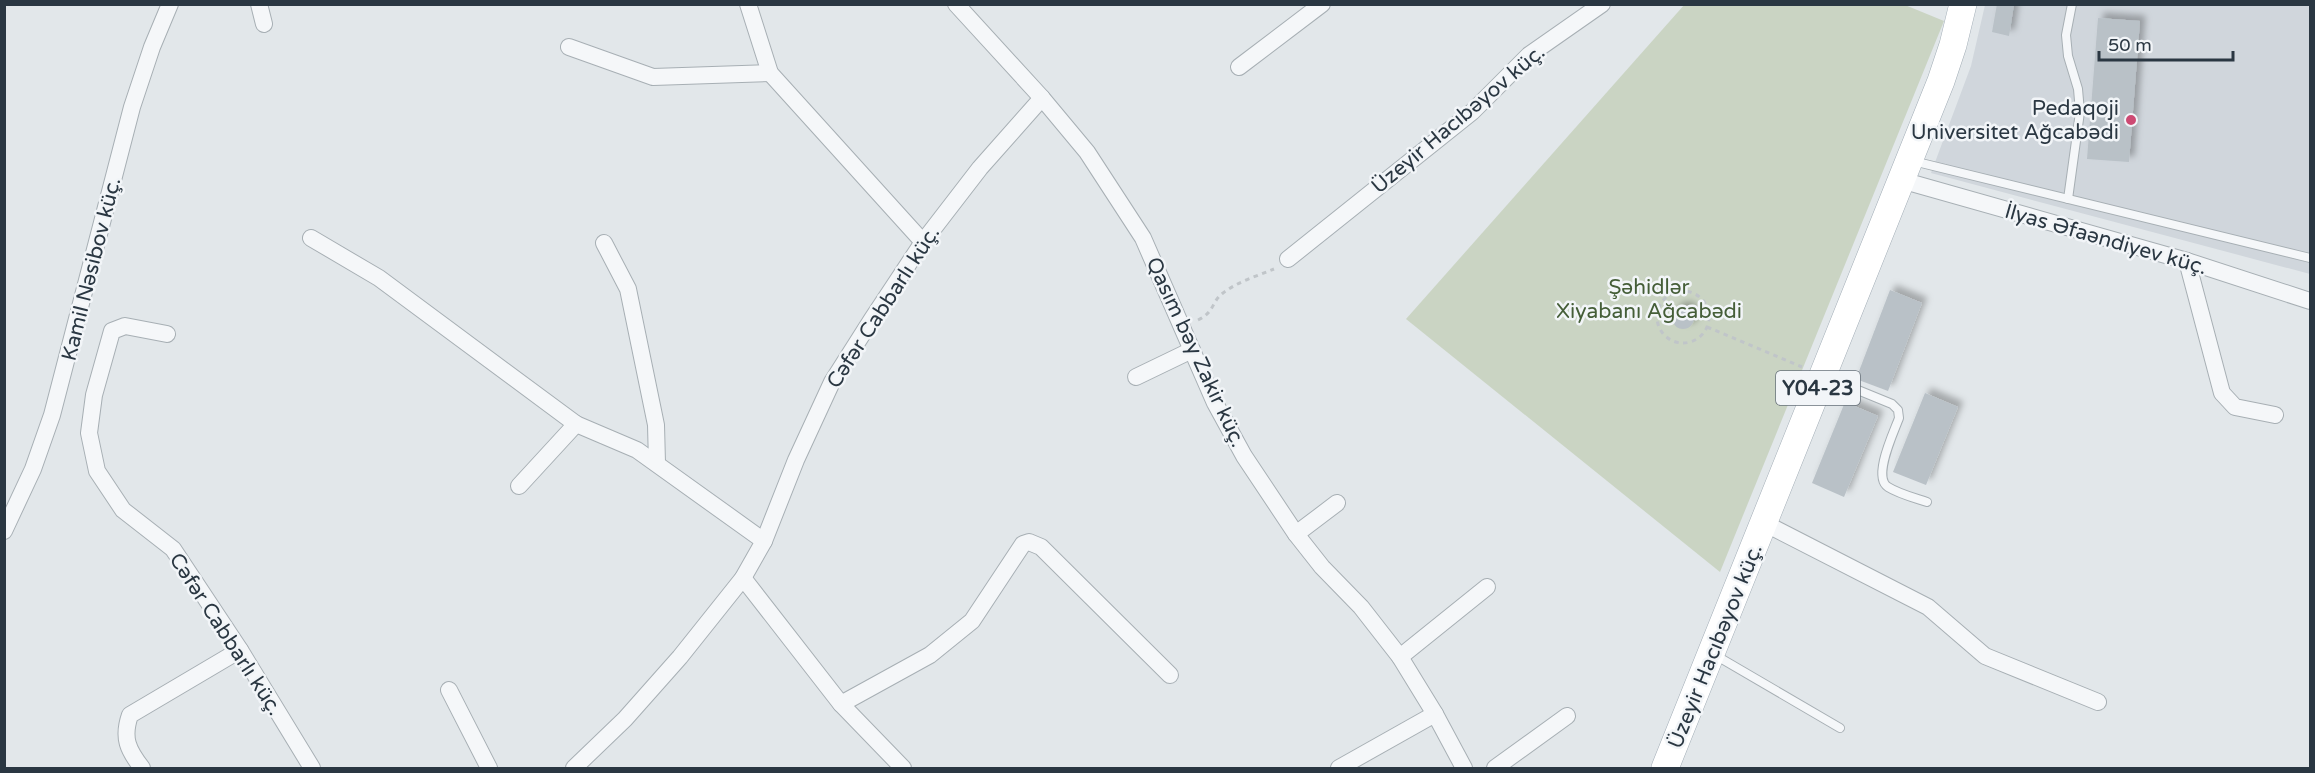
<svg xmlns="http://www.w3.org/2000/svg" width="2315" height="773" font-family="'Varela Round',sans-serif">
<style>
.built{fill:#d0d6dc}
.green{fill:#cad4c3}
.building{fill:#b9c1c7;filter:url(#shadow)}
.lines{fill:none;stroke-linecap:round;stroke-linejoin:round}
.lane-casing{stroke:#a7afb4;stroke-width:10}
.street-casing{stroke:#a7afb4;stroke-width:18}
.primary-casing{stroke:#a2adb6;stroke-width:28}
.path{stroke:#c0c5c9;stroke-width:3;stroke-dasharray:4.5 4.5;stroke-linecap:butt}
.lane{stroke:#f5f7f9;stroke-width:8}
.street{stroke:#f5f7f9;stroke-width:16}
.primary{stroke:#fff;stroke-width:27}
.poi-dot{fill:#cd4a73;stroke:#f2f5f8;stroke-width:2}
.labels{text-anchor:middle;stroke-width:5;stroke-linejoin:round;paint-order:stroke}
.shield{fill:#f2f5f8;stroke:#667079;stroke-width:1.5}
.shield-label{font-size:20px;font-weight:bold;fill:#2a3742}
.poi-label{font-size:21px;fill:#2a3742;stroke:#f2f5f8;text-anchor:end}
.street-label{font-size:21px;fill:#2a3742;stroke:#f2f5f8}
.park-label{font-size:21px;fill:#455e38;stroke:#f2f5f8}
</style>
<defs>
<filter id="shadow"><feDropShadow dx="5.5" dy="-5.5" stdDeviation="3" flood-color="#0004"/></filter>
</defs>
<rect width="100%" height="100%" fill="#e2e7ea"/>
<path class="built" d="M1985,5H2310V274L1931,173L1971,66Z"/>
<path class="green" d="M1685,4L1905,5L1944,21L1720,572L1406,319Z"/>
<g class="building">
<path d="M1997,4H2014L2009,36L1992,32Z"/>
<path d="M2098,18L2140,21L2129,162L2087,159Z"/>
<path d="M1890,290L1922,303L1888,391L1856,379Z"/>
<circle cx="1683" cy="318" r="11"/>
<path d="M1925,393L1958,407L1926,485L1893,472Z"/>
<path d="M1845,402L1878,416L1844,497L1812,483Z"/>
</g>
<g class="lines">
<g class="lane-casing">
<g id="lane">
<path d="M1913,161L2310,258"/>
<path d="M2068,199L2080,112L2078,89L2068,56L2066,35L2072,4"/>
<path d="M1826,377L1892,404L1898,410L1899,418C1894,432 1872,477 1888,487C1899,494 1915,498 1927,502"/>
<path d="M1715,655L1840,728"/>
</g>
</g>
<g class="street-casing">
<g id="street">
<path d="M259,4L264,24"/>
<path d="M748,4L770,73L923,242"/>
<path d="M956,4L1042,98L1087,152L1143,238L1215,403L1244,456L1296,534L1322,567L1361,607L1400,657L1435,714L1464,768"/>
<path d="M569,47L653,77L770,73"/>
<path d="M1239,67L1322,4"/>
<path d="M1901,180L2187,261L2310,301"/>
<path d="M311,238L379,278L576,424L637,450L764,541"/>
<path d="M604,243L628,289L656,425L657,463"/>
<path d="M1288,259L1472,112L1529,55L1602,4"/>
<path d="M2187,261L2222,393L2235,407L2275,415"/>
<path d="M167,334L125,326L112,331L94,395L89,433L97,471L123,510L173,549L240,650L312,768"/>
<path d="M1136,377L1192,350"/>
<path d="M519,486L576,424"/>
<path d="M1764,523L1928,607L1985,656L2098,702"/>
<path d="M4,531L33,469L52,415L132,107L152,47L170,4"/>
<path d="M1296,534L1337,503"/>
<path d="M743,578L841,704L903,768"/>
<path d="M1400,657L1487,587"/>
<path d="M449,690L489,768"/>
<path d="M841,704L930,655L972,621L1023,544L1029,542L1041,547L1170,675"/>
<path d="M142,768C128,750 122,738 130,715L240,650"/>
<path d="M574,768L625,719L680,657L743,578L764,541L796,460L832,382L872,319L923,242L980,168L1042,98"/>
<path d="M1339,768L1435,714"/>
<path d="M1495,768L1567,716"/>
</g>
</g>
<g class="primary-casing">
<path id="primary" d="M1665,768L1941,81L1953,45L1963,4"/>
</g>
<g class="path">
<circle cx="1683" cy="317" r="26"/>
<path d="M1198,320C1215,312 1211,302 1223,293C1237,282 1257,276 1274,269"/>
<path d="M1707,327L1802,367"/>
</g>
<use href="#lane" class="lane"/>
<use href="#street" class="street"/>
<use href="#primary" class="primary"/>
</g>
<circle class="poi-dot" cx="2131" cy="120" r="6"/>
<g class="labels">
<rect class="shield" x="1776" y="371" width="84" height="34" rx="4.5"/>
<g class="shield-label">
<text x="1818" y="395">Y04-23</text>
</g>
<g class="poi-label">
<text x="2119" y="115">Pedaqoji<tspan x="2119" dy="24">Universitet Ağcabədi</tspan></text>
</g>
<g class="street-label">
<text transform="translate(1458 119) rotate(-40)" y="7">Üzeyir Hacıbəyov küç.</text>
<text transform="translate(2106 239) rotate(16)" y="7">İlyas Əfaəndiyev küç.</text>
<text transform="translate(91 269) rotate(-76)" y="7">Kamil Nəsibov küç.</text>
<text transform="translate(883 307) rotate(-57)" y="7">Cəfər Cabbarlı küç.</text>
<text transform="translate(1196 352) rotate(65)" y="7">Qasım bəy Zakir küç.</text>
<text transform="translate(226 634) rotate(57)" y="7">Cəfər Cabbarlı küç.</text>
<text transform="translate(1715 646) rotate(-68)" y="7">Üzeyir Hacıbəyov küç.</text>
</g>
<g class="park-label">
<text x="1649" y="294">Şəhidlər<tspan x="1649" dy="24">Xiyabanı Ağcabədi</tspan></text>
</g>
</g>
<rect width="2315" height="773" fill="none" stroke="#2a3742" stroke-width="12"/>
<path d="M2099 51v9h134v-9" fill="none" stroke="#2a3742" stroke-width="3"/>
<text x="2108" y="51" font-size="18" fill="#2a3742" stroke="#f2f5f8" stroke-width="4.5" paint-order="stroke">50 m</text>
</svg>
